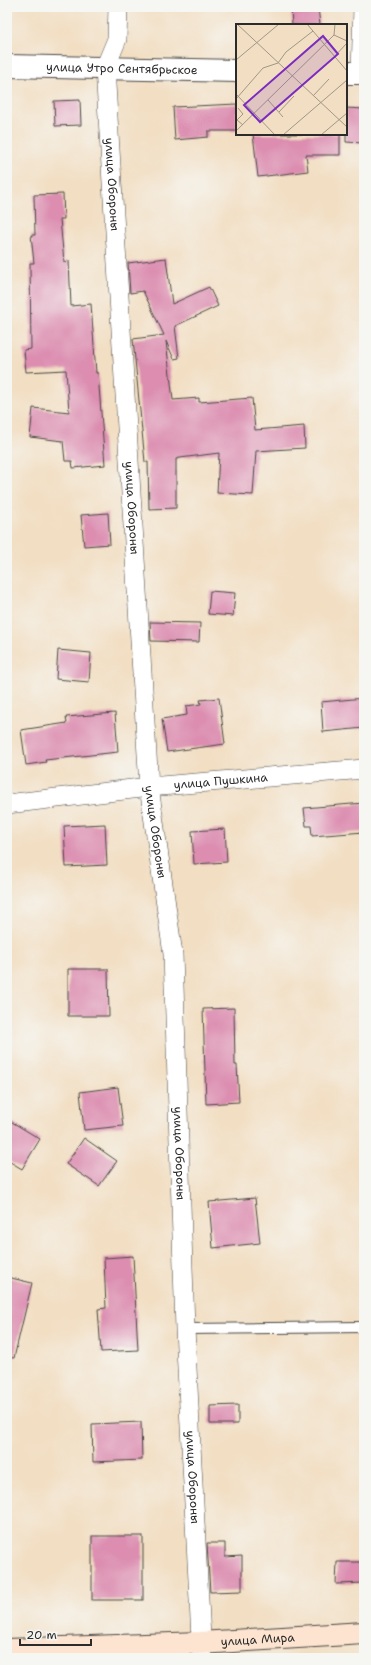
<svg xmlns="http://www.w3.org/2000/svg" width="371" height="1665" font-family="'Shantell Sans',sans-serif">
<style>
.building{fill:#dc8db0}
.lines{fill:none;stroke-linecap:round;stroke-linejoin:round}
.service-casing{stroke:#494642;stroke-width:12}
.minor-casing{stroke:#494642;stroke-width:20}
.tertiary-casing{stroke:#494642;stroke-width:24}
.secondary-casing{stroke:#494642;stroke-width:24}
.service{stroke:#fff;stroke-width:10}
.minor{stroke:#fff;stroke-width:19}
.tertiary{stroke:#fff;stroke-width:22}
.secondary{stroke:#fde4d0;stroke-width:22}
.labels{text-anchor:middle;stroke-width:3;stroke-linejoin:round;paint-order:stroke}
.street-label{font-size:12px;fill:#2b2b2b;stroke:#f6f6f2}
.inset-road{fill:none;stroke:#a29686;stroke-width:1}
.view{fill:#7b2cbf;fill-opacity:0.15;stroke:#7b2cbf;stroke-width:2}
.inset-edge{fill:none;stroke:#2b2b2b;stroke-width:2}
</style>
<rect width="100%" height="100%" fill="#f6f6f2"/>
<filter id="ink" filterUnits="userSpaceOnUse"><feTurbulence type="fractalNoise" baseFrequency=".025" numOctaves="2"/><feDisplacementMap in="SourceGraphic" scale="8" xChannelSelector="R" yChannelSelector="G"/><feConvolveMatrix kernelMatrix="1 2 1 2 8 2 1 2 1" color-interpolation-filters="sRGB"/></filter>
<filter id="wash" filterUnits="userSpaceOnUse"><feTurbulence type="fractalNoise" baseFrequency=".012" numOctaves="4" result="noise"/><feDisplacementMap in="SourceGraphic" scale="16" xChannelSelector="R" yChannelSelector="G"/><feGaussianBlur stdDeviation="0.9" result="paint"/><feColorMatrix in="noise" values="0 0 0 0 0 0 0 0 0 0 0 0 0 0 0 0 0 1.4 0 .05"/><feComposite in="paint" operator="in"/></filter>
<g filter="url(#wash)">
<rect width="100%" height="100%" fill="#f2dec2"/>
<g id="blocks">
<g class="building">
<path d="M291,7H318L320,25H292Z"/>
<path d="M80,100L81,125L55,126L54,101Z"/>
<path d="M237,104V131H208V137L175,140L173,107Z"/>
<path d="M346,108L364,109V143L346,142Z"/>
<path d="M253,134H340V155H306L308,171L258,177Z"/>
<path d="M63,194L64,219H60L64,262L69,261L71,306L91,304L96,373H98L105,465L73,468L72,461H65L63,441L30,437L33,408L69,412L66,370L26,372L24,350L31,349L30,263H34L31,235H35L34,195Z"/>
<path d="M166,258L172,304L209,287L218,306L175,326L179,358L174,359L166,341L173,400L199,398V402L252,398L255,430L304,426L305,448L256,451L253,495L217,493L219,453L180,458L176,459V508L149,509L148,462H145L133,339L164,335L143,291L130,293L128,263Z"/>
<path d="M108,513L110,544L84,546L81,515Z"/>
<path d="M210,591L235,593L233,616L208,614Z"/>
<path d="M150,622L200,623L199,642L151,641Z"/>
<path d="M58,650L91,653L89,682L56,679Z"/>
<path d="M219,698L225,744L167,752L162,719L187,715L186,706L201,704L200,700Z"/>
<path d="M364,698V728L323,732L321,702Z"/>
<path d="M115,713L118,752L45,760L46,762L26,765L21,730L67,723L66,717Z"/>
<path d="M364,803V832L312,836L311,826H306L304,808Z"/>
<path d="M105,824L107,865L66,867L64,826Z"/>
<path d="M225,829L227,862L194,864L192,831Z"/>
<path d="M68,969H108L109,1016H68Z"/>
<path d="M234,1008L235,1065H237L239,1102L206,1104L203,1009Z"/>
<path d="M118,1087L123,1126L84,1130L80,1092Z"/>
<path d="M7,1119L40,1139L22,1169L7,1160Z"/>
<path d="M84,1138L117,1161L99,1186L66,1164Z"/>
<path d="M255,1198L260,1243L213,1248L209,1202Z"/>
<path d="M133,1256L138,1350L101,1352L98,1309L106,1308L104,1258Z"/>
<path d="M7,1277L32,1283L14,1358L7,1357Z"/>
<path d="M238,1405V1424H210V1406Z"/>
<path d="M141,1422L142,1460L93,1462L92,1424Z"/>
<rect x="92" y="1536" width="51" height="64"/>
<path d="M207,1543H225V1557L242,1556V1591L210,1592Z"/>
<path d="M337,1562H364V1583L336,1584Z"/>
</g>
</g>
</g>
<g filter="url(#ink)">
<use href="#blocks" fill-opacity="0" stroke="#494642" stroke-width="1"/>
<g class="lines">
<g class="service-casing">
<path id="service" d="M185,1329L364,1327"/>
</g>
<g class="minor-casing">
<g id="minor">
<path id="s1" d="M118,7L117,39L105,68L149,787L173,954L185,1329L202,1658"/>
<path d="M361,73L363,7"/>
<path id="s2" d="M7,804L149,787L364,769"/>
</g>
</g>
<g class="tertiary-casing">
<g id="tertiary">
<path id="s3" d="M7,66L237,71"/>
<path d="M346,73H364"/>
</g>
</g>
<g class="secondary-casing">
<g id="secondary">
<path id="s4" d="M7,1650L200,1643L364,1633"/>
</g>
</g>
<use href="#service" class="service"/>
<use href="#minor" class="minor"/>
<use href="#tertiary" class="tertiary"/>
<use href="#secondary" class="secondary"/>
</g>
</g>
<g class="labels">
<g class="street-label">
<text dy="4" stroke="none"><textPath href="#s3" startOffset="115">улица Утро Сентябрьское</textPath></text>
<text dy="4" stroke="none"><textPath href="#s1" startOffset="180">улица Обороны</textPath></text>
<text dy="4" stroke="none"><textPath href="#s1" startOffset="504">улица Обороны</textPath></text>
<text dy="4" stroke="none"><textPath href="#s2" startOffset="215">улица Пушкина</textPath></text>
<text dy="4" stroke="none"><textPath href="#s1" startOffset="829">улица Обороны</textPath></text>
<text dy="4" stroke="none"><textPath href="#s1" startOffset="1152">улица Обороны</textPath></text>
<text dy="4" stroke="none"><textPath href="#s1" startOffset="1476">улица Обороны</textPath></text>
<text dy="4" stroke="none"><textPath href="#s4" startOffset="251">улица Мира</textPath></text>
</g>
</g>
<g transform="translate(236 24)">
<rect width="111" height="111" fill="#f2dec2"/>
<path class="inset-road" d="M1,0L111,103M71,0L111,47M99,0L98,11L111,17M98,33L111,19M0,36L43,0M0,70L39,111M77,72L93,55M0,75L27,44L42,39L50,28L77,7M32,76L47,93M2,84L7,90L1,96L7,101M43,88L58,72M0,107L98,11M47,111L111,56M85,111L111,89"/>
<path class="view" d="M87,12L102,30L24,98L8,81Z"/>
<rect width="111" height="111" class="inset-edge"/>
</g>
<rect width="371" height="1665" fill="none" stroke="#f6f6f2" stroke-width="24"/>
<path d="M20 1639v6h71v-6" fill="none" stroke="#2b2b2b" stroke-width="2"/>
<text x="26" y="1639" font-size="12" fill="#2b2b2b" stroke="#f6f6f2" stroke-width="3" paint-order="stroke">20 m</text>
</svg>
